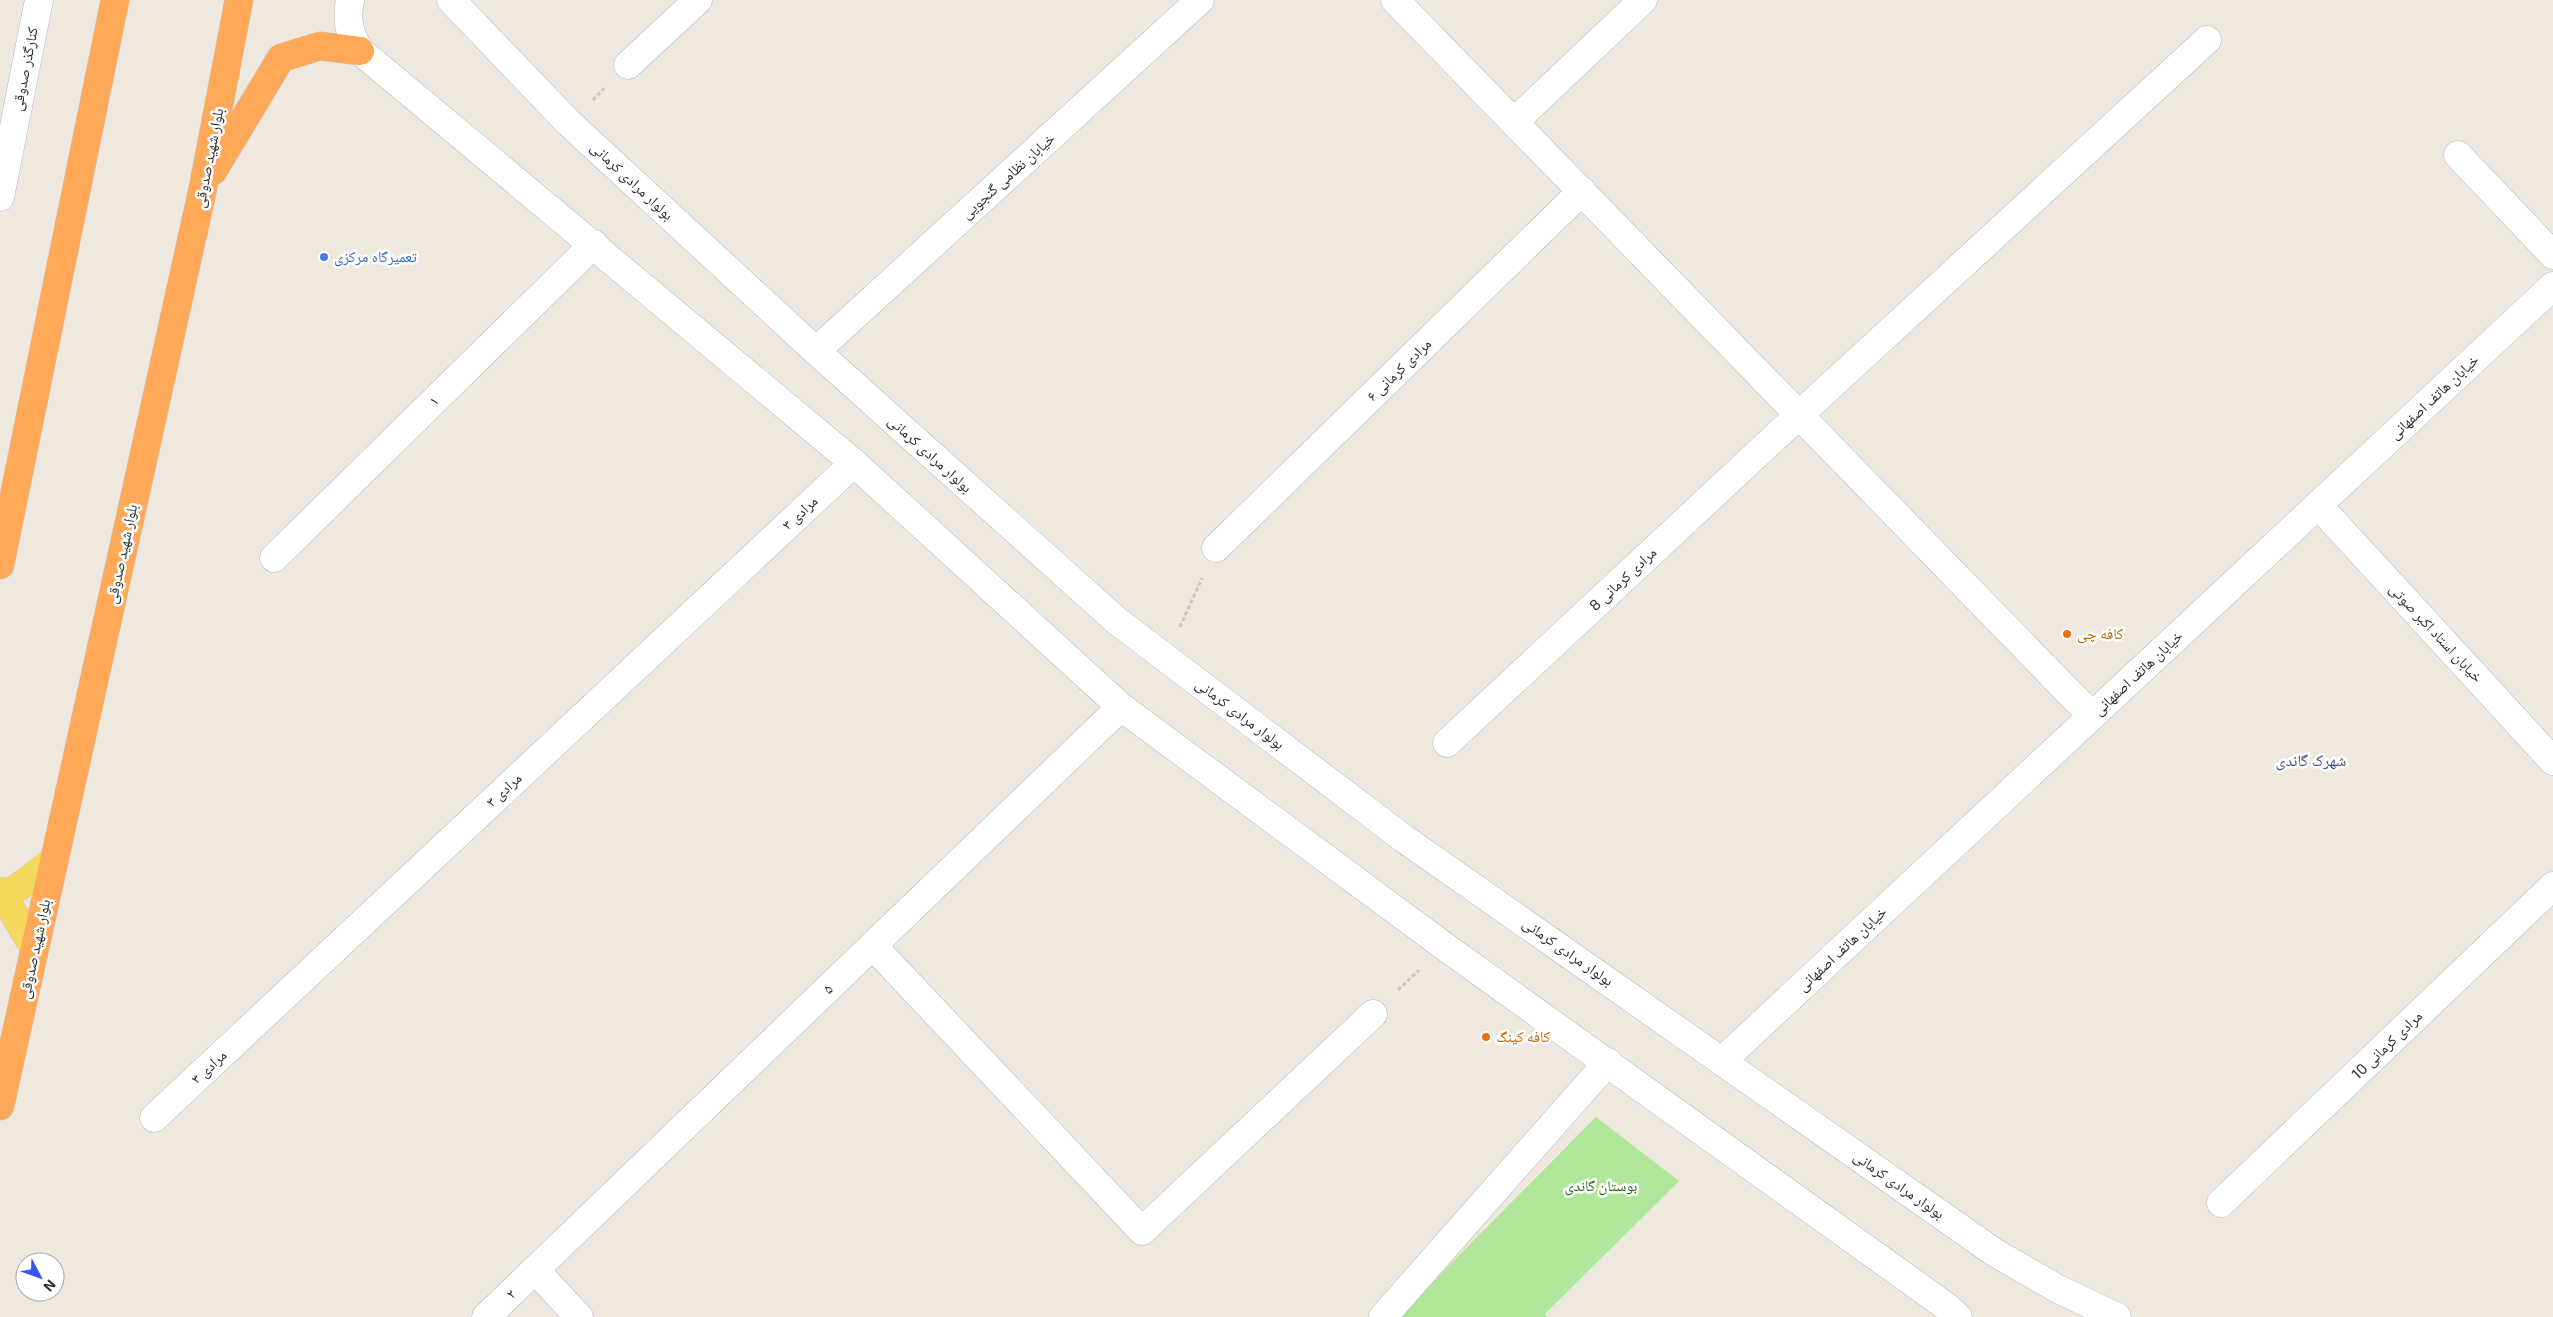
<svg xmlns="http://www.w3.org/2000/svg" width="2553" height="1317" font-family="'Exo 2','Noto Naskh Arabic',sans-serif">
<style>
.green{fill:#afe699}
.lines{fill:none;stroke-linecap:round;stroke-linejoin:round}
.minor-casing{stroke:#b2b4c0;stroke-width:29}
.major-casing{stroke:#c8c8c8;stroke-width:29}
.highway-casing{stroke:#c8c8c8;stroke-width:29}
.path{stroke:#c8c8c8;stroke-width:3;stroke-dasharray:4 2.5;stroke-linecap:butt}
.minor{stroke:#fff;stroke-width:28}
.major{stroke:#f5d95c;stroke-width:28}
.highway{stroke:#ffa958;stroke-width:28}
.shop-dot{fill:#3f7fe0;stroke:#fff;stroke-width:2}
.food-dot{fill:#e8710a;stroke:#fff;stroke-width:2}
.labels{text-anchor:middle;stroke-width:5;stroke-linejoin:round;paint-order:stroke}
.street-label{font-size:15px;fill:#2c2c2c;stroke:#fff}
.shop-label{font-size:15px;fill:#366cbe;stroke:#fff;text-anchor:start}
.food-label{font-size:15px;fill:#c56008;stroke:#fff;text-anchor:start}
.park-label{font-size:15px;fill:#266d18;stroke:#fff}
.neighbourhood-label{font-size:16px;fill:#4a517f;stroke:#fff}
</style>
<rect width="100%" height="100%" fill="#eee8de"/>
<path class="green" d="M1596,1117L1679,1181L1545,1314L1547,1317H1398Z"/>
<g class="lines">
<g class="minor-casing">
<g id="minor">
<path d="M350,0C346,20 349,33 360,51L854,463L1121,707L1444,946L1947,1307L1958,1317"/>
<path d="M451,0L569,123L816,351L1117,621L1403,838L1994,1252L2058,1289L2117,1317"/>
<path d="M1395,0L2092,716"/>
<path d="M628,65L698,0"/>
<path d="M1514,122L1643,0"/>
<path d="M2458,155L2553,255"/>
<path d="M0,197L39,0"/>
<path d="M816,351L1200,0"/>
<path d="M2318,505L2553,761"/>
<path d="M1216,548L1582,191"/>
<path d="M274,558L594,244"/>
<path d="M1447,743L1799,415L2207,40"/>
<path d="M873,946L1142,1231L1373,1014"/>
<path d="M1723,1060L2553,286"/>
<path d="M154,1118L854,463"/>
<path d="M2221,1203L2553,886"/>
<path d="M535,1270L579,1317"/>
<path d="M486,1317L1121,707"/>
<path d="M1383,1317L1608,1062"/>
</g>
</g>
<g class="major-casing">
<g id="major">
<path d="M0,891L35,949"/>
<path d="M0,899L26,882L55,859"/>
</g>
</g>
<g class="highway-casing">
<g id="highway">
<path d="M213,171L281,58L320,46L360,51"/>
<path d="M0,565L115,0"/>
<path d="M0,1106L203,188L239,0"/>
</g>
</g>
<g class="path">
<path d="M593,100L604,88"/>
<path d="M1180,627L1202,578"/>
<path d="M1398,990L1419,970"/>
</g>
<use href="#minor" class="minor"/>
<use href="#major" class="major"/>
<use href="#highway" class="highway"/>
</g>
<circle class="shop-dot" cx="324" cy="257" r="5"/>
<g class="food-dot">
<circle cx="2067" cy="634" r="5"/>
<circle cx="1486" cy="1037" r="5"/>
</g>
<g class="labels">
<g class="street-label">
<text transform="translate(25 69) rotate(-79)" y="5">کنارگذر صدوقی</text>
<text transform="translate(209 158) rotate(-79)" y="5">بلوار شهید صدوقی</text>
<text transform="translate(1008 176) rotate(-42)" y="5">خیابان نظامی گنجویی</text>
<text transform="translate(632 181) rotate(43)" y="5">بولوار مرادی کرمانی</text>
<text transform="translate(1399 370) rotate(-44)" y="5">مرادی کرمانی ۶</text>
<text transform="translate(2434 397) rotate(-43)" y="5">خیابان هاتف اصفهانی</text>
<text transform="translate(434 401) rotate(-44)" y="5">۱</text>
<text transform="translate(930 454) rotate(42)" y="5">بولوار مرادی کرمانی</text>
<text transform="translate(800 513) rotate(-43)" y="5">مرادی ۳</text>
<text transform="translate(122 554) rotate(-78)" y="5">بلوار شهید صدوقی</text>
<text transform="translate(1623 579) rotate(-43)" y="5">مرادی کرمانی 8</text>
<text transform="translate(2436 633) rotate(47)" y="5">خیابان استاد اکبر صوتی</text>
<text transform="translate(2138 673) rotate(-43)" y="5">خیابان هاتف اصفهانی</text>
<text transform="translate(1240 714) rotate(37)" y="5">بولوار مرادی کرمانی</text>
<text transform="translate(504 790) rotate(-43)" y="5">مرادی ۳</text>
<text transform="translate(35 949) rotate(-78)" y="5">بلوار شهید صدوقی</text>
<text transform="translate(1842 949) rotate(-43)" y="5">خیابان هاتف اصفهانی</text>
<text transform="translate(1568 952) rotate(35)" y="5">بولوار مرادی کرمانی</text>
<text transform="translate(828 989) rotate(-44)" y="5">۵</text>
<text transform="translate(2387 1045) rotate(-44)" y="5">مرادی کرمانی 10</text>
<text transform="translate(209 1067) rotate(-43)" y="5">مرادی ۳</text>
<text transform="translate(1899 1185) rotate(35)" y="5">بولوار مرادی کرمانی</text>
<text transform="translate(511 1294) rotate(-44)" y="5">۲</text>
</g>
<g class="shop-label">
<text x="334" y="262">تعمیرگاه مرکزی</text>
</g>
<g class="food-label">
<text x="2077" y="639">کافه چی</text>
<text x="1496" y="1042">کافه کینگ</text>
</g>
<g class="park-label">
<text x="1601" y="1191">بوستان گاندی</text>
</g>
<g class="neighbourhood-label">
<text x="2311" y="766">شهرک گاندی</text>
</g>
</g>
<g transform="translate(40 1277) rotate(131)"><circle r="24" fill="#ffffff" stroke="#ababab"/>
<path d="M0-4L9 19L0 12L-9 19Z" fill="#3a55ff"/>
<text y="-8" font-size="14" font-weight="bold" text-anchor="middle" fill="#2c2c2c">N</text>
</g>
</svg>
